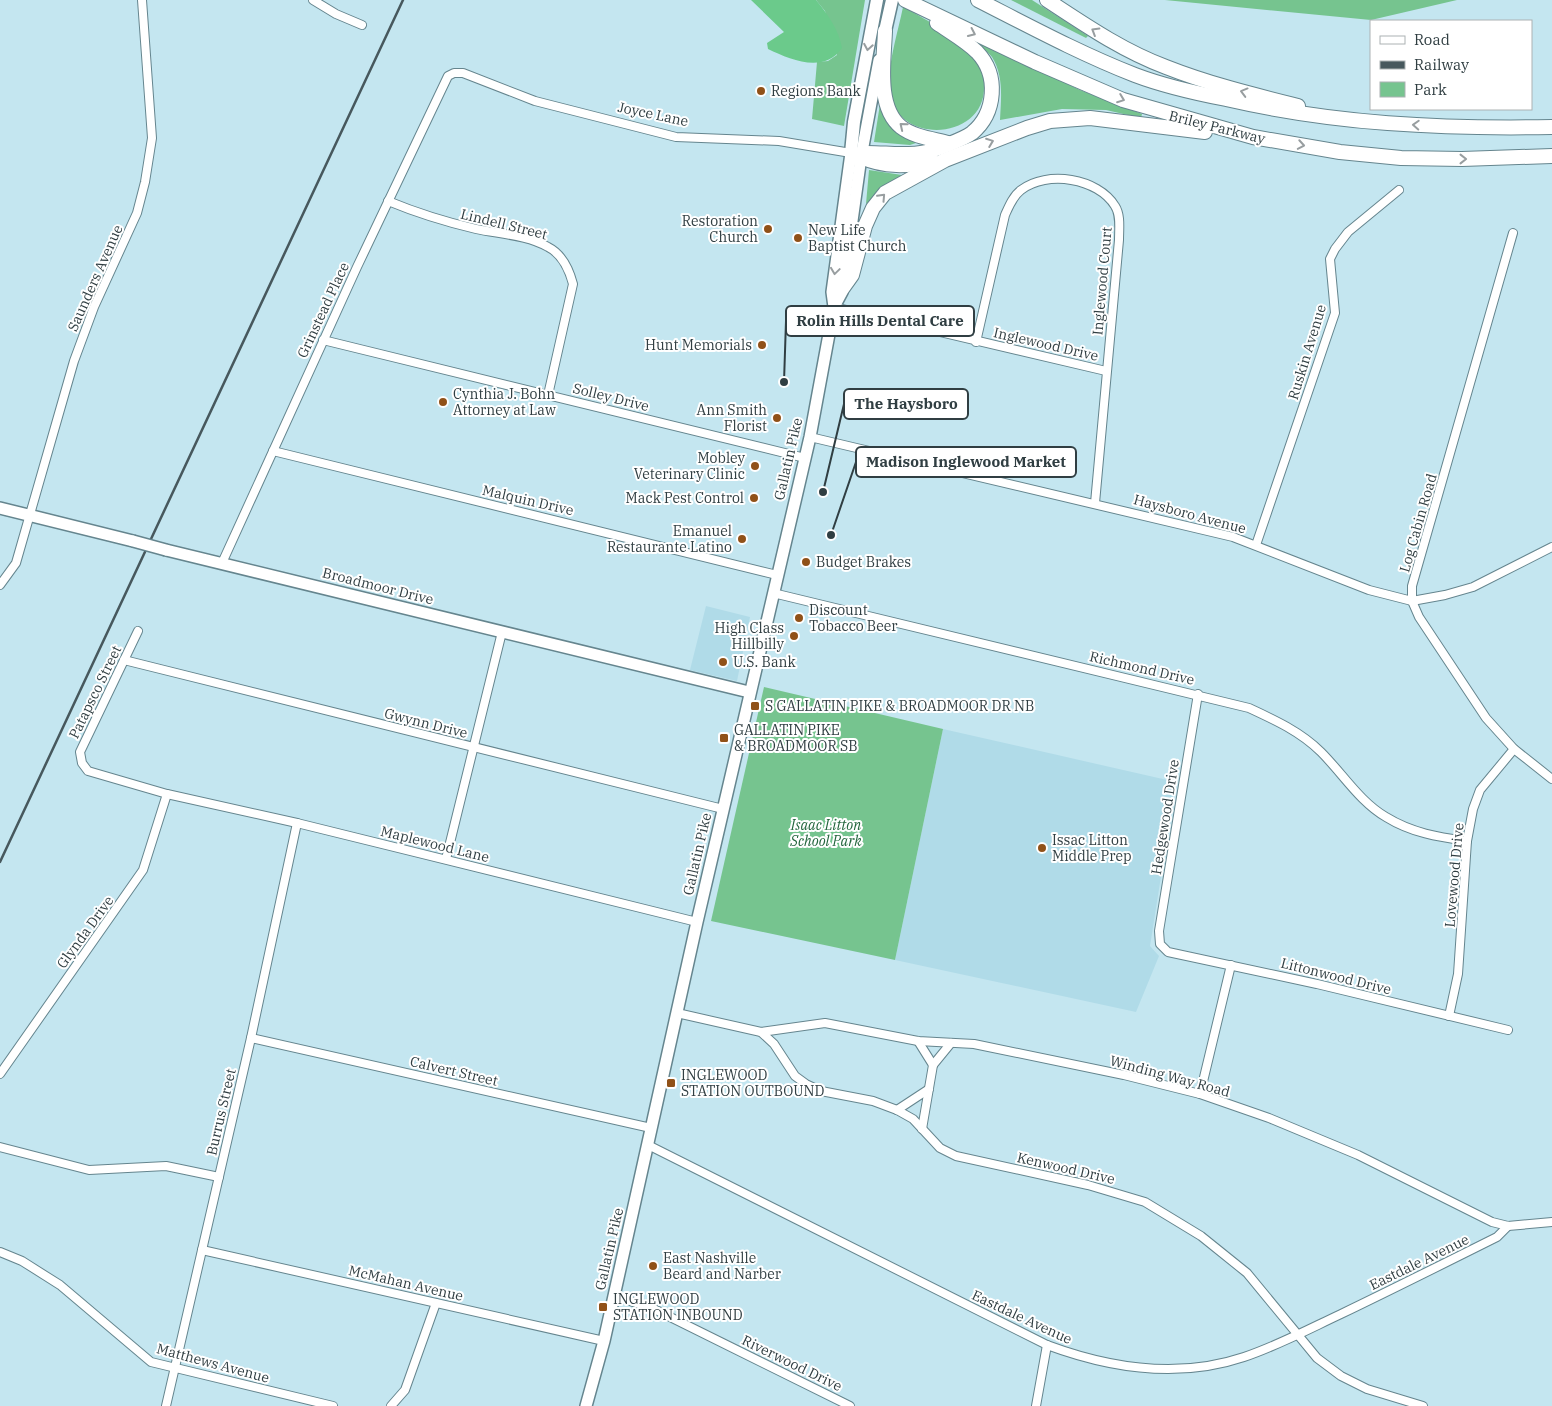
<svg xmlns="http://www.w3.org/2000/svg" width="1552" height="1406" font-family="'IBM Plex Serif',serif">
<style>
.built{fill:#b0dbe8}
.green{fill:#76c48f}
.forest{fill:#6bca8b}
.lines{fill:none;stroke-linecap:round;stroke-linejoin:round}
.street-casing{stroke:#65858e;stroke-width:10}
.secondary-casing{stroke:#65858e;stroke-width:14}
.primary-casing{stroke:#65858e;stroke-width:15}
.highway-casing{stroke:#65858e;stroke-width:16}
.street{stroke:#fff;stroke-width:8}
.secondary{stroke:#fff;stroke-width:11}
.primary{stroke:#fff;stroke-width:12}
.highway{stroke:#fff;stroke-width:14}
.rail{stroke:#47585d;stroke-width:2.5}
.secondary-bridge-casing{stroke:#65858e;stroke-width:14;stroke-linecap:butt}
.secondary-bridge{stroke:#fff;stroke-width:11}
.oneway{stroke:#989ea0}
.poi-dot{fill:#905118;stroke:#fff;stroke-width:2}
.labels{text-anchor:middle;stroke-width:4;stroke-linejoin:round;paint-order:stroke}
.poi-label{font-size:14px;fill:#303e42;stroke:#fff;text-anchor:start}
.street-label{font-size:14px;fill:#303e42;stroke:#fff}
.park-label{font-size:14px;font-style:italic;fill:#22653c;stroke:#fff}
.leader{fill:none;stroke:#303e42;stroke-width:2}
.callout-dot{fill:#303e42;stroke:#fff;stroke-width:2}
.callout{fill:#fff;stroke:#303e42;stroke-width:2}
.callout-label{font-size:15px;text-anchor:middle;font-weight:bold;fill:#303e42}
</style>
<rect width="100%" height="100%" fill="#c4e6f0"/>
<g class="built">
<path d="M706,606L750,617L737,681L690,670Z"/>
<path d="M943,729L1176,782L1150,946L1159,956L1136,1012L895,960Z"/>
</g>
<g class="green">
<path d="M816,0H865L844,126L812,119L817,62L828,61L837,55L825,11Z"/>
<path d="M1011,0H1032L1088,36L1086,38Z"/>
<path d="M1165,0H1457L1371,20Z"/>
<path d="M903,7C927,20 970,43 982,67C984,72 984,81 984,86C986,140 899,146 890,94C886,69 898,32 903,7Z"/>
<path d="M976,40L1080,90L1142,114L1141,118L1106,110L1062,109L1000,120C1001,99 1004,76 992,57C987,51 979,45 976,40Z"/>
<path d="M880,104L892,124L919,142L910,145L874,142Z"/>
<path d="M869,170L902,175L886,185L866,204Z"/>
<path d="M764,687L943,729L895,960L711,921Z"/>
</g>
<path class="forest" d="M751,0H816C827,13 839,30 842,48C824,74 791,60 768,49L767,43L784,32Z"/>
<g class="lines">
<g class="street-casing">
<g id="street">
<path d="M313,0L336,14L362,25"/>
<path d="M388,201C417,213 446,222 476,229C499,234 527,235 548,247C562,254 569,269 573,284L548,395"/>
<path d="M1513,233L1412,586V601L1419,617L1486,718L1514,749L1552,779"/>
<path d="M834,307L1106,371"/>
<path d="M323,340L805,458"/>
<path d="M976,342L1005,215C1009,206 1013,196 1021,190C1047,170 1098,178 1115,206C1121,215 1119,229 1119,240L1095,503"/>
<path d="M810,437L1233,537L1369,590L1412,601L1445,595L1473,587L1552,547"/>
<path d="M273,451L777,575"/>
<path d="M1256,545L1335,313L1330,259L1335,249L1348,232L1399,190"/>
<path d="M222,563L357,267L448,76L454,73H463L535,101L676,137L779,141L851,153"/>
<path d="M0,585L16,563L74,361L94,307L137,213L145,182L152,138L142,0"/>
<path d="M773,593L1249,708C1275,720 1301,732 1321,752C1343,774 1360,802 1386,817C1412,833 1438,837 1467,841"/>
<path d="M138,631L80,752L82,763L88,771L167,794L297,823L697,922"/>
<path d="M124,660L723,809"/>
<path d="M1198,694L1159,931L1160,944L1168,952L1317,984L1508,1030"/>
<path d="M446,859L502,632"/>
<path d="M677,1013L761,1032L774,1044L795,1076L806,1084L821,1091L873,1101L897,1110L913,1119L940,1148L956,1156L1088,1185L1145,1202L1201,1236L1247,1273L1317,1358L1341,1376L1367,1389L1423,1406"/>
<path d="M1449,1016L1458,974L1467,841L1473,809L1480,790L1514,749"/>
<path d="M761,1032L825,1023L918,1041L974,1044L1124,1075L1200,1094L1269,1118L1358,1155L1492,1222L1508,1226L1552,1222"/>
<path d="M251,1038L651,1128"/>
<path d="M918,1041L933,1065L922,1129"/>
<path d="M933,1065L951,1043"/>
<path d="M0,1074L143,870L167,794"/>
<path d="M1200,1094L1231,965"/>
<path d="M897,1110L929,1089"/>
<path d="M648,1145L1047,1345C1109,1368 1179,1379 1244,1357C1277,1346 1309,1329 1341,1314C1393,1289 1445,1263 1497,1237L1508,1226"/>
<path d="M0,1147L89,1170L166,1166L219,1177"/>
<path d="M202,1250L604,1341"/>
<path d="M0,1252L22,1261L60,1285L151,1362L333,1406"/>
<path d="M613,1295L656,1310L850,1406"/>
<path d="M166,1406L251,1038L297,823"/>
<path d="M391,1406L405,1390L436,1303"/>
<path d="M1036,1406L1047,1345"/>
</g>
</g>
<g class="secondary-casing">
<g id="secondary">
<path d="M834,307L832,292L851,153H859"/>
<path d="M0,508L133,541"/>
<path d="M166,550L749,692"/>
<path d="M586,1406L604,1341L697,922L810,437L834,307L842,292L861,157L879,60"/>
</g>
</g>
<g class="primary-casing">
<g id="primary">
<path d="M885,31L892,0"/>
<path d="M861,157L851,153L854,122L877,0"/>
</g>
</g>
<g class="highway-casing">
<g id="highway">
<path d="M905,0L1035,62L1123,100L1253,137L1340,152L1401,158L1462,159L1552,156"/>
<path d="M978,0C1029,26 1081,54 1135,75C1164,86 1195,93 1226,99C1335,124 1440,129 1552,127"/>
<path d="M1047,0C1085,25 1123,51 1166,67C1209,84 1254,95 1298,106"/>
<path d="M885,31C884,60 876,107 901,127C914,137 933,139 948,143"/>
<path d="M862,153C883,152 904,157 926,152C935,150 964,139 972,133C996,113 999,75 977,52C966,41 950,32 937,23"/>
<path d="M861,157C885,168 908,166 933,162"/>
<path d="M842,289L852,275L865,226L873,208L885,193L945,160L1027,128L1050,121L1090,118L1205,132"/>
</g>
</g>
<use href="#street" class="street"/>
<use href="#secondary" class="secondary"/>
<use href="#primary" class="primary"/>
<use href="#highway" class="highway"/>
<path class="rail" d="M0,862L403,0"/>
<g class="secondary-bridge-casing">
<path id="secondary-bridge" d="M133,541L166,550"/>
</g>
<use href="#secondary-bridge" class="secondary-bridge"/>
</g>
<defs><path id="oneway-chevron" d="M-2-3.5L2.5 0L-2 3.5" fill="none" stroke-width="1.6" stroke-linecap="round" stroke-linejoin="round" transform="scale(1.25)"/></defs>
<g class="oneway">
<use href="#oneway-chevron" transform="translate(1095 31) rotate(-149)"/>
<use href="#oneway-chevron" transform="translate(972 33) rotate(25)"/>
<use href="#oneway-chevron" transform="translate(868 47) rotate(100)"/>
<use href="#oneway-chevron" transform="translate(1244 92) rotate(-165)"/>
<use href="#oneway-chevron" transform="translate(1121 99) rotate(21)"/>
<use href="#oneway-chevron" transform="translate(1416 125) rotate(-177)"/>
<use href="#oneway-chevron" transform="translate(903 126) rotate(-141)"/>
<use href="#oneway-chevron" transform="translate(990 142) rotate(-21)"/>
<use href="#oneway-chevron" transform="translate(1301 145) rotate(10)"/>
<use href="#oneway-chevron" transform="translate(1463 159)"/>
<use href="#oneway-chevron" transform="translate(882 197) rotate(-47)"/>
<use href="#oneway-chevron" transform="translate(835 271) rotate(98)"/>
</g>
<g class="poi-dot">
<circle cx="761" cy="91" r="5"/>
<circle cx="768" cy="229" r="5"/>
<circle cx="798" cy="238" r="5"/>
<circle cx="762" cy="345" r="5"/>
<circle cx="443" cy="402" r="5"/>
<circle cx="777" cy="418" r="5"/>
<circle cx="755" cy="466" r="5"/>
<circle cx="754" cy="498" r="5"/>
<circle cx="742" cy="539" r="5"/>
<circle cx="806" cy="562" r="5"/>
<circle cx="799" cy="618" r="5"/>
<circle cx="794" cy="636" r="5"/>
<circle cx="723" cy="662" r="5"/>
<rect x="750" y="701" width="10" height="10" rx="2.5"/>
<rect x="719" y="733" width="10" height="10" rx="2.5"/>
<circle cx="1042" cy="848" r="5"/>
<rect x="666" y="1078" width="10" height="10" rx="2.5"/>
<circle cx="653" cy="1266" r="5"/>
<rect x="598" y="1302" width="10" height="10" rx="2.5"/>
</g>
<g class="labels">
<g class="poi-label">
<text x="771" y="96">Regions Bank</text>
<text x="758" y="226" text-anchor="end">Restoration<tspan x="758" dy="16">Church</tspan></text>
<text x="808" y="235">New Life<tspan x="808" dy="16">Baptist Church</tspan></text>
<text x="752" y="350" text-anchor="end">Hunt Memorials</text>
<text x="453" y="399">Cynthia J. Bohn<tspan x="453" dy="16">Attorney at Law</tspan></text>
<text x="767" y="415" text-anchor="end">Ann Smith<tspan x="767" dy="16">Florist</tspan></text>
<text x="745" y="463" text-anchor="end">Mobley<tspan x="745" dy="16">Veterinary Clinic</tspan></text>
<text x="744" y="503" text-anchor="end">Mack Pest Control</text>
<text x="732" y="536" text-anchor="end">Emanuel<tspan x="732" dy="16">Restaurante Latino</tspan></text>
<text x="816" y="567">Budget Brakes</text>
<text x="809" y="615">Discount<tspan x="809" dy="16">Tobacco Beer</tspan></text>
<text x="784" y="633" text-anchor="end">High Class<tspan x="784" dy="16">Hillbilly</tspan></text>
<text x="733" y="667">U.S. Bank</text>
<text x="765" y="711">S GALLATIN PIKE &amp; BROADMOOR DR NB</text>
<text x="734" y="735">GALLATIN PIKE<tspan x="734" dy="16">&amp; BROADMOOR SB</tspan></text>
<text x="1052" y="845">Issac Litton<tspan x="1052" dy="16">Middle Prep</tspan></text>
<text x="681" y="1080">INGLEWOOD<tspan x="681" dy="16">STATION OUTBOUND</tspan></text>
<text x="663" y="1263">East Nashville<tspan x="663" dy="16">Beard and Narber</tspan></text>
<text x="613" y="1304">INGLEWOOD<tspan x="613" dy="16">STATION INBOUND</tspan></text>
</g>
<g class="street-label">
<text transform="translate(653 114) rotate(12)" y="5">Joyce Lane</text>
<text transform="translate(1217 127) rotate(14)" y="5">Briley Parkway</text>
<text transform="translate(504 224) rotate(14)" y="5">Lindell Street</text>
<text transform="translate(95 278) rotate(-66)" y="5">Saunders Avenue</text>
<text transform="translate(1102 281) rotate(-85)" y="5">Inglewood Court</text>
<text transform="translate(323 310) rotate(-65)" y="5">Grinstead Place</text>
<text transform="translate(1046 344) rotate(13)" y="5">Inglewood Drive</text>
<text transform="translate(1307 352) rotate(-73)" y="5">Ruskin Avenue</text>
<text transform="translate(611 397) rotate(14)" y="5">Solley Drive</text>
<text transform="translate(788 459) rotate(-77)" y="5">Gallatin Pike</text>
<text transform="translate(528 500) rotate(13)" y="5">Malquin Drive</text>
<text transform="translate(1190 514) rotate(15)" y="5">Haysboro Avenue</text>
<text transform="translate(1418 523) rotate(-74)" y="5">Log Cabin Road</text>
<text transform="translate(378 586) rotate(14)" y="5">Broadmoor Drive</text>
<text transform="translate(1142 668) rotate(13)" y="5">Richmond Drive</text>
<text transform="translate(95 692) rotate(-64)" y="5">Patapsco Street</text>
<text transform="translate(426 723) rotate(14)" y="5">Gwynn Drive</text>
<text transform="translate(1165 817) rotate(-81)" y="5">Hedgewood Drive</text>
<text transform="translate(435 844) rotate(14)" y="5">Maplewood Lane</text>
<text transform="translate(697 854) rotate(-77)" y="5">Gallatin Pike</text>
<text transform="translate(1454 875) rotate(-85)" y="5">Lovewood Drive</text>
<text transform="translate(85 932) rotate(-54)" y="5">Glynda Drive</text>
<text transform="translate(1336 976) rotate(14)" y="5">Littonwood Drive</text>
<text transform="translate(454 1071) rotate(13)" y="5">Calvert Street</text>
<text transform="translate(1170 1076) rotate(15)" y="5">Winding Way Road</text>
<text transform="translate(221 1112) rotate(-77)" y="5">Burrus Street</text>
<text transform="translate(1066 1168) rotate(13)" y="5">Kenwood Drive</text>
<text transform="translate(609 1249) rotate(-77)" y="5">Gallatin Pike</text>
<text transform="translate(1419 1262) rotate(-26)" y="5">Eastdale Avenue</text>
<text transform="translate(406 1283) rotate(13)" y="5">McMahan Avenue</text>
<text transform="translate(1022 1317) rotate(25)" y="5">Eastdale Avenue</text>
<text transform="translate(213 1363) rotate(15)" y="5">Matthews Avenue</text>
<text transform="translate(792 1363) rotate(26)" y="5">Riverwood Drive</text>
</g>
<g class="park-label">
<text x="826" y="830">Isaac Litton<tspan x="826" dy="16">School Park</tspan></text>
</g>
</g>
<path class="leader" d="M784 382L786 321M823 492L844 404M831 535L856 462"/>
<g class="callout-dot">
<circle cx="784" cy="382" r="5"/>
<circle cx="823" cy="492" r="5"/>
<circle cx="831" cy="535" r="5"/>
</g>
<g class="callout">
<rect x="786" y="306" width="188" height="30" rx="5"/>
<rect x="844" y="389" width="124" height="30" rx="5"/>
<rect x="856" y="447" width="220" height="30" rx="5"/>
</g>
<g class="callout-label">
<text x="880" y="326">Rolin Hills Dental Care</text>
<text x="906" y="409">The Haysboro</text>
<text x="966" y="467">Madison Inglewood Market</text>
</g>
<rect x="1370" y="20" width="162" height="90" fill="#ffffff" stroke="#acb2b3"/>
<rect x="1380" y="36" width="25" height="8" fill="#ffffff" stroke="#acb2b3"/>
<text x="1414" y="45" font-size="15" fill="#303e42">Road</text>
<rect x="1380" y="61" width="25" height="8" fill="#47585d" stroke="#acb2b3"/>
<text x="1414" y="70" font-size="15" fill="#303e42">Railway</text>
<rect x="1380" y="82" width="25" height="15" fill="#76c48f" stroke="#acb2b3"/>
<text x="1414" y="95" font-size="15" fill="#303e42">Park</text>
</svg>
